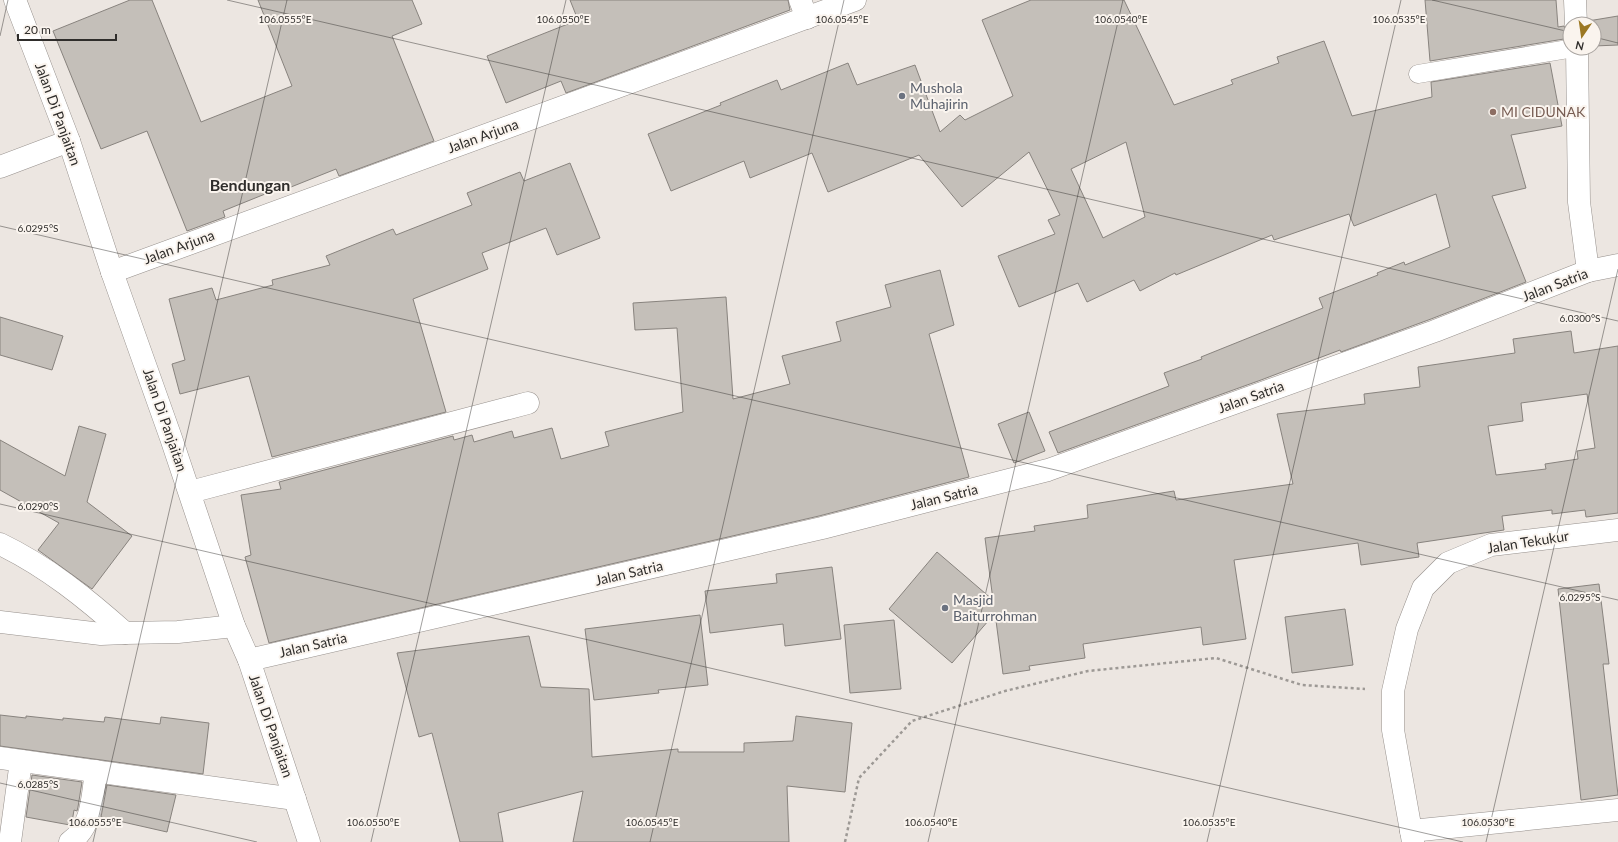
<svg xmlns="http://www.w3.org/2000/svg" width="1618" height="842" font-family="Lato,sans-serif">
<style>
.building{fill:#c4bfb9;stroke:#88837e;fill-rule:evenodd}
.lines{fill:none;stroke-linecap:round;stroke-linejoin:round}
.service-casing{stroke:#96908c;stroke-width:19}
.minor-casing{stroke:#96908c;stroke-width:23}
.tertiary-casing{stroke:#96908c;stroke-width:23}
.path{stroke:#9d9995;stroke-width:2.5;stroke-dasharray:3 3;stroke-linecap:butt}
.service{stroke:#fff;stroke-width:18}
.minor{stroke:#fff;stroke-width:22}
.tertiary{stroke:#fff;stroke-width:22}
.ticks{fill:none;stroke:#2f2d2b;stroke-width:1;stroke-opacity:0.45}
.worship-dot{fill:#6b7280;stroke:#faf4ee;stroke-width:1.5}
.education-dot{fill:#8d6e63;stroke:#faf4ee;stroke-width:1.5}
.labels{text-anchor:middle;stroke-width:4;stroke-linejoin:round;paint-order:stroke}
.worship-label{font-size:14px;fill:#5b616d;stroke:#faf4ee;text-anchor:start}
.education-label{font-size:14px;fill:#785e54;stroke:#faf4ee;text-anchor:start}
.street-label{font-size:14px;fill:#2f2d2b;stroke:#faf4ee}
.quarter-label{font-size:16px;font-weight:bold;fill:#2f2d2b;stroke:#faf4ee}
.ticks-label{font-size:10px;text-anchor:middle;fill:#2f2d2b;stroke:#faf4ee;stroke-width:4;stroke-linejoin:round;paint-order:stroke}
</style>
<rect width="100%" height="100%" fill="#ece6e1"/>
<g class="building">
<path d="M130,0H152L201,122L292,86L258,0H412L422,24L392,36L434,141L339,176L336,169L281,191L280,188L223,211L225,217L187,231L147,131L101,149L53,31Z"/>
<path d="M570,0H788L790,10L566,93L561,81L506,103L487,56L578,20Z"/>
<path d="M1031,0H1124L1174,105L1233,84L1231,80L1279,63L1277,57L1324,41L1352,116L1432,97L1431,82L1550,63L1562,126L1511,135L1526,188L1492,196L1526,282L1431,319L1341,352L1340,350L1261,380L1058,453L1049,432L1169,386L1164,373L1202,359L1201,357L1323,308L1319,298L1378,275L1377,273L1404,262L1405,265L1450,247L1436,194L1354,226L1349,214L1274,240L1272,235L1176,275L1175,273L1140,291L1134,280L1087,302L1078,283L1019,307L998,256L1055,234L1048,220L1060,215L1029,152L962,207L919,155L828,192L812,153L750,178L744,161L671,191L648,134L721,105L720,103L777,80L781,90L848,63L857,85L915,65L940,132L960,115L965,120L1013,96L982,20ZM1126,142L1145,217L1103,238L1071,169Z"/>
<path d="M1425,0H1556L1558,27L1564,26L1566,31L1570,35V38L1430,61Z"/>
<path d="M1618,16V45L1594,46V24H1588V21Z"/>
<path d="M570,163L600,238L557,255L546,228L482,253L488,269L413,299L446,412L272,457L249,376L180,394L172,364L185,360L169,299L212,288L216,300L273,285L272,280L330,265L326,256L393,229L396,235L472,205L467,193L520,172L524,181Z"/>
<path d="M940,270L954,325L929,334L969,477L819,516L269,643L245,557L251,555L241,495L281,489L279,482L453,436L454,440L472,435L474,442L512,431L514,438L552,428L561,459L609,446L605,432L683,412L677,328L635,330L633,303L726,297L733,399L790,384L782,356L841,341L836,322L891,307L885,285Z"/>
<path d="M0,317L63,336L52,370L0,355Z"/>
<path d="M1571,331L1574,353L1618,346V513L1586,517L1585,510L1552,514V510L1502,516L1504,530L1417,543L1419,557L1361,565L1358,543L1234,560L1246,639L1203,645L1201,627L1083,644L1085,658L1029,666L1030,670L1003,674L995,613L952,663L889,609L937,552L993,600L985,538L1035,531L1034,526L1088,518L1087,505L1174,491L1176,500L1293,484L1277,414L1365,404L1364,394L1420,387L1418,367L1515,353L1513,339ZM1587,394L1595,448L1577,451L1578,459L1545,464L1546,469L1496,475L1488,426L1523,421L1521,403Z"/>
<path d="M1029,412L1045,451L1014,463L998,424Z"/>
<path d="M79,426L106,434L87,502L132,536L92,589L38,550L59,523L0,490V440L65,476Z"/>
<path d="M832,567L841,639L785,646L783,624L710,633L705,591L777,583L776,574Z"/>
<path d="M1599,584L1609,664H1603L1618,795L1581,800L1558,589Z"/>
<path d="M1345,609L1353,665L1292,673L1285,617Z"/>
<path d="M700,615L708,685L658,690L659,693L594,700L585,629Z"/>
<path d="M894,620L901,689L850,693L844,625Z"/>
<path d="M529,636L541,687L589,689L592,757L678,749V752H744V743L793,741L796,716L852,723L845,792L787,786L789,842H573L583,791L498,813L503,842H460L432,733L419,737L397,653Z"/>
<path d="M0,715L26,718V716L63,720V718L104,722L105,717L160,724L161,717L209,723L203,774L0,746Z"/>
<path d="M32,775L82,782L78,807L77,811L74,810L72,822L70,825L26,817Z"/>
<path d="M107,785L176,795L167,832L101,817Z"/>
</g>
<g class="lines">
<g class="service-casing">
<path id="service" d="M1418,74L1574,48"/>
</g>
<g class="minor-casing">
<g id="minor">
<path d="M800,0L807,18"/>
<path d="M1575,0L1576,24"/>
<path d="M1577,48L1579,202L1588,271"/>
<path d="M0,167L69,141"/>
<path d="M112,272L855,0"/>
<path d="M190,492L528,403"/>
<path d="M0,544C46,566 87,599 125,633L178,632L234,626"/>
<path d="M0,622L101,634L125,633"/>
<path d="M249,660L822,528L1048,470L1435,331L1588,271L1618,265"/>
<path d="M0,758L295,799"/>
<path d="M1411,831L1618,810"/>
<path d="M10,842L21,761"/>
<path d="M70,842C93,826 92,797 96,771"/>
<path d="M1413,842L1393,730V691L1407,629L1423,588L1448,563L1491,545L1618,530"/>
</g>
</g>
<g class="tertiary-casing">
<path id="tertiary" d="M15,0L69,141L112,272L171,438L234,626L249,660L309,842"/>
</g>
<path class="path" d="M845,842L859,778L912,721L1005,691L1088,671L1216,658L1302,685L1365,689"/>
<use href="#service" class="service"/>
<use href="#minor" class="minor"/>
<use href="#tertiary" class="tertiary"/>
</g>
<path class="ticks" d="M227,0L1618,321M1432,0L1570,32M0,36L8,0M1594,37L1618,43M0,226L1618,600M0,504L1463,842M0,783L257,842M93,842L287,0M371,842L566,0M650,842L844,0M928,842L1123,0M1207,842L1401,0M1486,842L1618,269"/>
<g class="worship-dot">
<circle cx="902" cy="96" r="4"/>
<circle cx="945" cy="608" r="4"/>
</g>
<circle class="education-dot" cx="1493" cy="112" r="4"/>
<g class="labels">
<g class="worship-label">
<text x="910" y="93">Mushola<tspan x="910" dy="16">Muhajirin</tspan></text>
<text x="953" y="605">Masjid<tspan x="953" dy="16">Baiturrohman</tspan></text>
</g>
<g class="education-label">
<text x="1501" y="117">MI CIDUNAK</text>
</g>
<g class="street-label">
<text transform="translate(58 114) rotate(70)" y="5">Jalan Di Panjaitan</text>
<text transform="translate(483 136) rotate(-20)" y="5">Jalan Arjuna</text>
<text transform="translate(179 247) rotate(-20)" y="5">Jalan Arjuna</text>
<text transform="translate(1555 285) rotate(-21)" y="5">Jalan Satria</text>
<text transform="translate(1251 397) rotate(-20)" y="5">Jalan Satria</text>
<text transform="translate(165 420) rotate(71)" y="5">Jalan Di Panjaitan</text>
<text transform="translate(944 497) rotate(-14)" y="5">Jalan Satria</text>
<text transform="translate(1528 542) rotate(-9)" y="5">Jalan Tekukur</text>
<text transform="translate(629 573) rotate(-13)" y="5">Jalan Satria</text>
<text transform="translate(313 645) rotate(-13)" y="5">Jalan Satria</text>
<text transform="translate(271 726) rotate(71)" y="5">Jalan Di Panjaitan</text>
</g>
<g class="quarter-label">
<text x="250" y="191">Bendungan</text>
</g>
</g>
<g class="ticks-label">
<text x="285" y="23">106.0555°E</text>
<text x="563" y="23">106.0550°E</text>
<text x="842" y="23">106.0545°E</text>
<text x="1121" y="23">106.0540°E</text>
<text x="1399" y="23">106.0535°E</text>
<text x="38" y="232">6.0295°S</text>
<text x="1580" y="322">6.0300°S</text>
<text x="38" y="510">6.0290°S</text>
<text x="1580" y="601">6.0295°S</text>
<text x="38" y="788">6.0285°S</text>
<text x="95" y="826">106.0555°E</text>
<text x="373" y="826">106.0550°E</text>
<text x="652" y="826">106.0545°E</text>
<text x="931" y="826">106.0540°E</text>
<text x="1209" y="826">106.0535°E</text>
<text x="1488" y="826">106.0530°E</text>
</g>
<g transform="translate(1582 36) rotate(193)"><circle r="19" fill="#faf4ee" stroke="#a9a4a0"/>
<path d="M0-3L7 15L0 10L-7 15Z" fill="#9b7722"/>
<text y="-6" font-size="11" font-weight="bold" text-anchor="middle" fill="#2f2d2b">N</text>
</g>
<path d="M18 34v6h98v-6" fill="none" stroke="#2f2d2b" stroke-width="2"/>
<text x="24" y="34" font-size="12" fill="#2f2d2b" stroke="#faf4ee" stroke-width="3" paint-order="stroke">20 m</text>
</svg>
